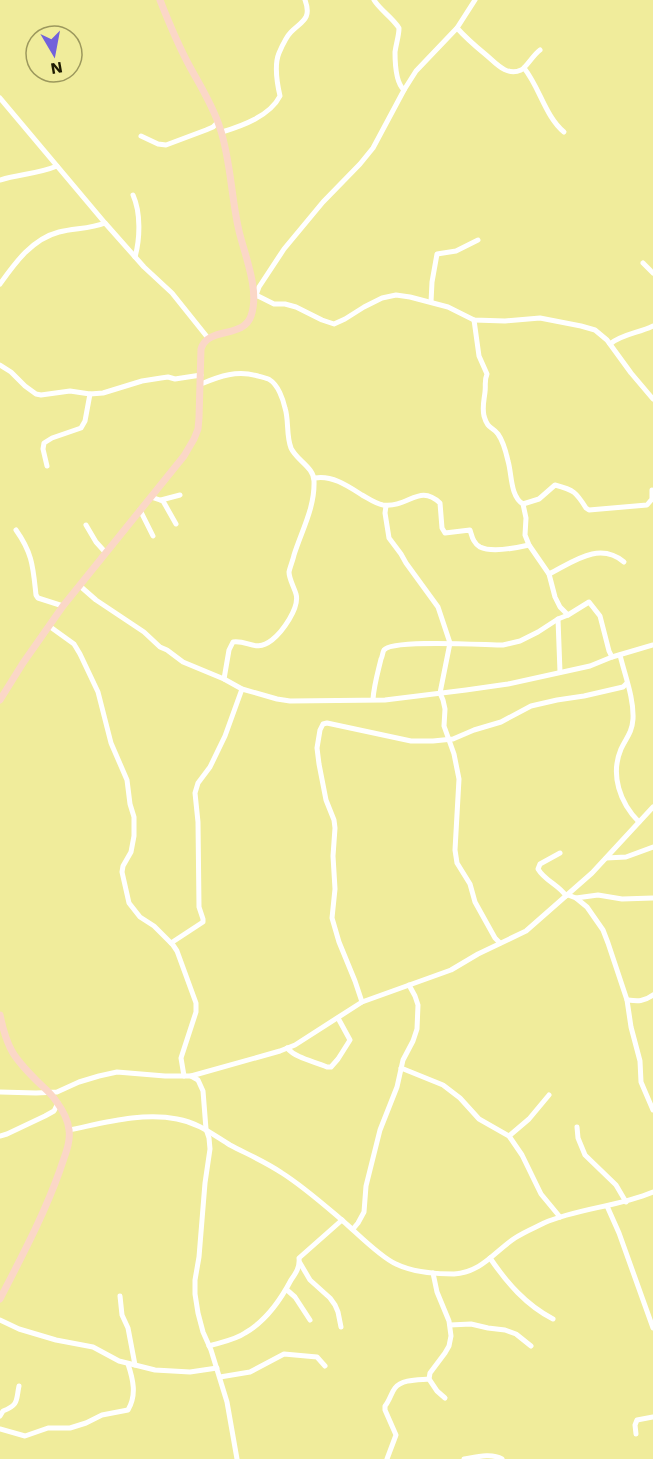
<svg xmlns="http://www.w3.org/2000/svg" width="653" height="1459" font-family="'Work Sans',sans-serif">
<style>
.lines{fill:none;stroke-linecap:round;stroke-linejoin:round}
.minor{stroke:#fff;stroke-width:5}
.major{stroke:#fbd7c7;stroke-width:7}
</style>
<rect width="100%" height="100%" fill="#f0ec9b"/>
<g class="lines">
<g class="minor">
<path d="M374,0C380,10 392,17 399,28C399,36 396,44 395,52C395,63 396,83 404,90"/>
<path d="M457,28C466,38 474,45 485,54C495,62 506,77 521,70C526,68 533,55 540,50"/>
<path d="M524,68C540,88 545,116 564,132"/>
<path d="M0,98L105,223L144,267L172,293L208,338"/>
<path d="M222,132C242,126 270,116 280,96C277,83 274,65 279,53C282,46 286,37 291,32C302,21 312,19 305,0"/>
<path d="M141,136L158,144L166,145L206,130L213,127L218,122"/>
<path d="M0,180C19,174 38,174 57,166"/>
<path d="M133,195C141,213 140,239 135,257"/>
<path d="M643,263L653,273"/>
<path d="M0,284C15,263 32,239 59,232C74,228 90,229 105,223"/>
<path d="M256,295L274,304H285L296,307L322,320L334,324L345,319L364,307L382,298L396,295L410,297L448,307L474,320L505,321L540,318L581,326L595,330L607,340L631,373L653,399"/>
<path d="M255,298L259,287L284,249L323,202L360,164L373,148L404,90L416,71L457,28L475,0"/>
<path d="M431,302L432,282L437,254L456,251L478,240"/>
<path d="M474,320L479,356L487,374C484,381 486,385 485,392C484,401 482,407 484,416C488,430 492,426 498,434C503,441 506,452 508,461C512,474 510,496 523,504L526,518L525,535L529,545L549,574L555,597L560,607L568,615"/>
<path d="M610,344C622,334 639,333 653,326"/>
<path d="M0,365L11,372L25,386L36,394L41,395L70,391L90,394L103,393L142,381L161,378L168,377L175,379L201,375"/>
<path d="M201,384C220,376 237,370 258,376C261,377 267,378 270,380C278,385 283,399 285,408C289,420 286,435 291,448C296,460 314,467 314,481C315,507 302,530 294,555C293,560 290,567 289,572C289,579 294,587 296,594C300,608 282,632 272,640C255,653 249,640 233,642L229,650L224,679"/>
<path d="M47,466L43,449L44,443L52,438L81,428L85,421L90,394"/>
<path d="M315,478C332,475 348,486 362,495C369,499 376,504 383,505C409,508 419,483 440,503L442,528L445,533L470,530C472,536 473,543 480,547C492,553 516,548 529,545"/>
<path d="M151,497L163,501L176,524"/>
<path d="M161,500L180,495"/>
<path d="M523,504L539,499L555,485C574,490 576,492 586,508L589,510L647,505L652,499V490"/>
<path d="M386,506L385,513L389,538L401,554L406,563L438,607L450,643L440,693L443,700L445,709L444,726L454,754L459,779L455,850L457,863L470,884L475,902L495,938L500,943"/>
<path d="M140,510L153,536"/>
<path d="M86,525L96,542L106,553"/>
<path d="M16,530C33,554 33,568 36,595L38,598L63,606"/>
<path d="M549,574C573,562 599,541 624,562"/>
<path d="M80,586L96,600L144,632L160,647L167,650L183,662L224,679L242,689L277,699L290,701L385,700L466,690L508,684L590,666L612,657L653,645"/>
<path d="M558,619L560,672"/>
<path d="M49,626L74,644L80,654L98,692L111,743L127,780L130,804L134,817V836L131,852L123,866L122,872L129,903L140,917L154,926L173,945L177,951L196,1003V1012L181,1058L184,1076"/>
<path d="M620,655C625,676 634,698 633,719C632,733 626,738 621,749C610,775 620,803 639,822"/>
<path d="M373,699C374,685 378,672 381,659C382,658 383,651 384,650C392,639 485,645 503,645L520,641L538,632L558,619L568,615L589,602L600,616L609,651L612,657"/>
<path d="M560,853L540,864L538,869C545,881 559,885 566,896"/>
<path d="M606,858L626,857L653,847"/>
<path d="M568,895L576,898L587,907L603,930L608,943L627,1000L631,1027L640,1061L641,1082L653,1110"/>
<path d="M576,898L598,895L622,899L653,898"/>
<path d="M171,943L203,922V919L199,907L198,822L195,793L198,783L210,767L225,736L242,689"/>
<path d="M627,1000C637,1001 644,1002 653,995"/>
<path d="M362,1002L355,981L339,942L332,918L335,889L333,856L335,828L334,820L326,800L319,764L317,748L320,730L323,724L327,723L411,741H433L453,739L474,730L501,722L531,706L557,700L584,696L623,687L627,683"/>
<path d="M287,1048C297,1059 314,1061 327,1067H331L338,1059L350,1040L338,1018"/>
<path d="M401,1068L443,1085L460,1098L479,1119L509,1136L522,1155L541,1194L560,1217"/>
<path d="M191,1076L198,1080L203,1091L206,1129L209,1138L210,1149L205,1183L199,1257L195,1280V1294L198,1313L203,1332L211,1350L227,1402L237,1459"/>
<path d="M0,1092L36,1093L57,1092L79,1082L99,1076L117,1072L165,1076H191L280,1051L295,1045L362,1002L451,970L478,954L526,931L592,873L653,807"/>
<path d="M577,1127L578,1138L585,1155L616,1185L626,1202"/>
<path d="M69,1130C104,1123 142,1112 177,1119C199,1123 212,1134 230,1145C247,1154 266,1162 282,1173C304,1187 323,1204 343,1221C357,1233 380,1257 396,1264C412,1272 436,1274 454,1274C482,1272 494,1252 515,1238C524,1232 534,1228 544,1223C578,1208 618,1207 653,1192"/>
<path d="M0,1136L7,1134L45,1116L54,1111L58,1103"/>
<path d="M509,1136L529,1119L549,1095"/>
<path d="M607,1206L619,1233L653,1328"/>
<path d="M353,1229L358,1223L364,1212L366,1186L380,1130L397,1087L403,1060L413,1041L417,1029L418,1005L415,996L409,985"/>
<path d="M490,1258C507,1283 526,1305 553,1319"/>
<path d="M300,1263L310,1280L330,1298L335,1305L338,1312L341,1327"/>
<path d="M433,1273L437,1292L449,1321L451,1336L449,1346L445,1353L430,1373L429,1379L437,1391L445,1398"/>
<path d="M287,1290L295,1297L310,1320"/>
<path d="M120,1296L122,1315L128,1328L135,1365"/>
<path d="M0,1320L19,1329L56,1340L93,1347L119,1361L155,1370L190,1372L217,1368"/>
<path d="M450,1325L471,1324L488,1328L505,1330L516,1334L531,1346"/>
<path d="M209,1346C221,1342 235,1340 245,1333C266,1321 280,1301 291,1280C296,1273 300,1267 299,1258L342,1220"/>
<path d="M220,1377L250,1372L284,1354L317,1357L325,1366"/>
<path d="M0,1416L3,1411C19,1405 16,1400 19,1386"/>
<path d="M0,1429L25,1436L48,1428H70L86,1423L102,1415L128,1410C137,1395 133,1379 128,1364"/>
<path d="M636,1434L635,1425L637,1420L653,1417"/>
<path d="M387,1459L396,1435L385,1410V1406C390,1400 391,1393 395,1388C402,1379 419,1380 429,1379"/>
<path d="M464,1459C476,1457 492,1453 502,1459"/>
</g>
<g class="major">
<path d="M0,700L23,663L63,606L184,456L194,439L198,429L199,418L201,349C208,326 243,339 251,316C260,291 245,256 239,231C231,197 231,161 220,128C213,106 201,87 190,67C178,45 169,23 160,0"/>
<path d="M0,1015C7,1049 14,1058 37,1081C44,1088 51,1093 56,1101C62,1109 68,1119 69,1130C71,1143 64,1157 60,1170C44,1215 22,1256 0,1299"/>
</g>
</g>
<g transform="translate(54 54) rotate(170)"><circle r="28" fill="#f0ec9b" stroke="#9c985d" stroke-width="1.5"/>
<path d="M0-4.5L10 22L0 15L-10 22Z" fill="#7261db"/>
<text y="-9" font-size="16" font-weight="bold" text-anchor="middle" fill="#1d1a00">N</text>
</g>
</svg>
